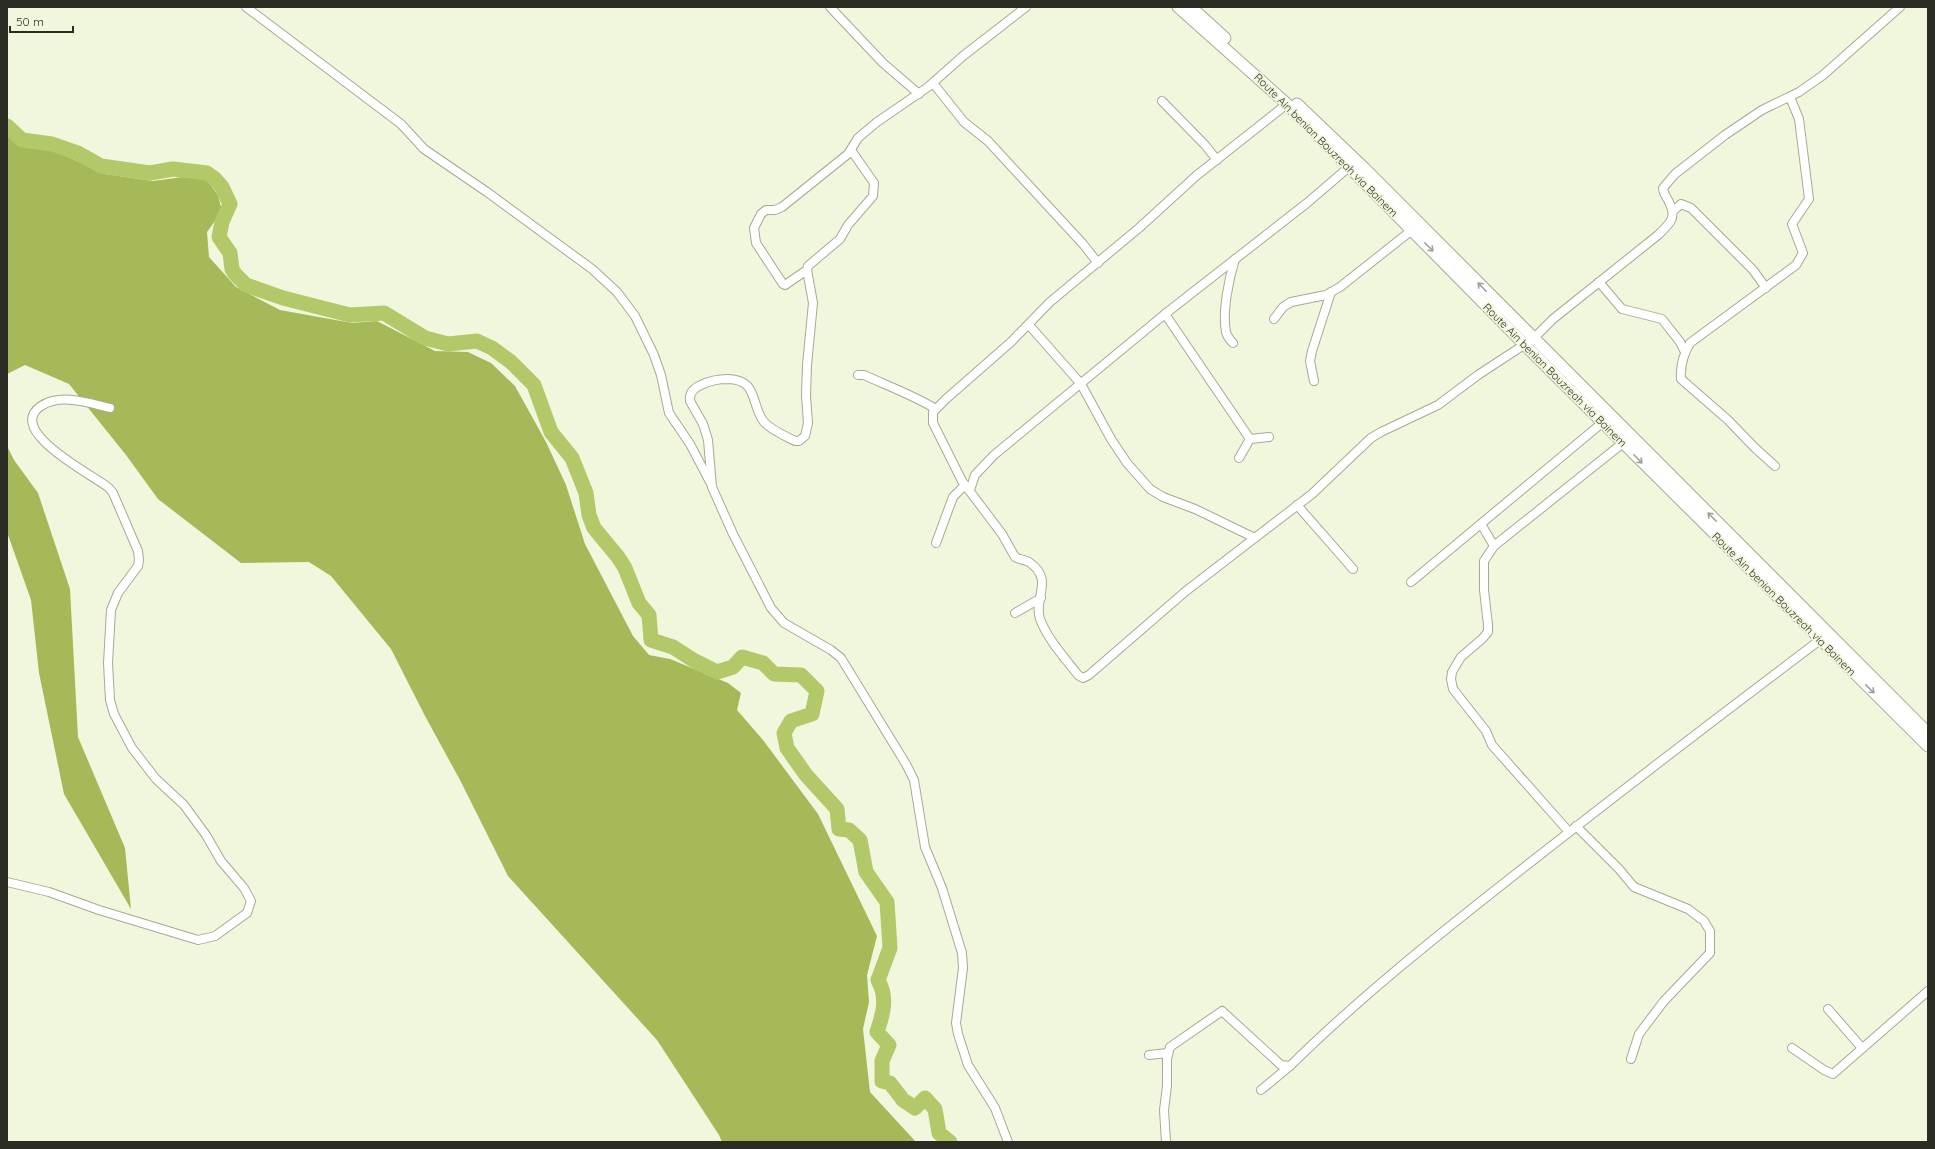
<svg xmlns="http://www.w3.org/2000/svg" width="1935" height="1149" font-family="Quicksand,sans-serif">
<style>
.forest{fill:#a5b959}
.lines{fill:none;stroke-linecap:round;stroke-linejoin:round}
.river{stroke:#b3c868;stroke-width:15}
.street-casing{stroke:#a5ab93;stroke-width:10}
.secondary-casing{stroke:#a5ab93;stroke-width:13}
.street{stroke:#fff;stroke-width:8}
.secondary{stroke:#fff;stroke-width:11}
.oneway{stroke:#a0a09c}
.labels{text-anchor:middle;stroke-width:3.5;stroke-linejoin:round;paint-order:stroke}
.street-label{font-size:11px;fill:#2b2d24;stroke:#f0f7dd}
</style>
<rect width="100%" height="100%" fill="#f0f7dd"/>
<g class="forest">
<path d="M7,131L21,143L51,149L105,174L153,181L183,177L206,179L218,195L222,211L207,232L209,257L236,287L280,310L352,323L377,321L435,351L468,352L491,363L515,386L546,442L566,485L585,544L633,636L649,655L670,659L728,683L741,693L737,710L763,740L818,814L877,936L867,975L869,1002L863,1029L870,1092L916,1142H722L719,1135L657,1040L508,876L460,780L425,716L391,649L331,576L309,562L241,563L158,499L126,455L69,384L25,365L7,374Z"/>
<path d="M7,446L14,460L38,493L70,589L78,737L125,848L131,909L64,794L39,673L31,600L7,532Z"/>
</g>
<g class="lines">
<path class="river" d="M7,126L22,140L52,144L78,153L101,166L150,173L173,169L207,173L214,178L222,187L230,204L222,222L219,237L230,253L232,269L235,274L246,285L283,298L350,315L384,313L425,338L448,344L477,341L492,348L511,362L534,385L551,432L572,458L586,493L589,515L594,528L618,557L625,568L639,603L649,615L651,640L673,647L693,660L717,672L733,667L742,657L763,663L774,674L801,675L817,691L812,714L791,721L784,733L787,748L806,775L837,809L839,829L849,830L860,840L866,872L887,902L890,948L878,980C888,998 883,1014 877,1032L889,1045L882,1061V1081L890,1083L903,1100L915,1108L925,1098L935,1109L939,1133L950,1142"/>
<g class="street-casing">
<g id="street">
<path d="M246,7L401,124L424,149L487,192L592,269L617,292L635,316L654,355L661,375L669,413L690,444L711,484"/>
<path d="M830,7L883,63L919,94"/>
<path d="M933,83L964,122L988,141L1083,244L1098,263"/>
<path d="M1162,101L1205,145L1217,160"/>
<path d="M1287,104L1196,176L1139,228L1050,302L1011,342L946,399L933,412V423L962,481L1002,534L1015,557C1019,560 1024,559 1029,562C1055,580 1033,598 1040,619C1048,640 1065,658 1078,675L1083,678L1089,675L1186,591L1312,494L1371,438L1381,432L1438,405L1478,375L1533,339L1553,319L1658,235C1672,222 1677,217 1668,200C1665,195 1663,192 1663,188L1675,174L1725,135L1762,110L1799,92L1822,76L1900,7"/>
<path d="M851,150L874,183L873,196L848,225L840,239L808,266L807,270L813,303L807,365L806,396L808,423L805,436L799,441H795C785,436 771,430 764,422C750,404 759,380 728,379C718,379 709,381 701,385C694,388 689,393 690,401L703,424L708,440L712,487L733,534L771,608L784,623L831,650L841,658L906,764L914,780L925,847L942,888L962,953L963,968L956,1023L958,1034L968,1065L995,1108L1008,1142"/>
<path d="M1673,211L1681,204L1691,208L1753,270L1766,288"/>
<path d="M807,270L785,285L783,284L756,243L754,228L761,214L766,210H775L782,207L848,154L858,138L877,122L928,87L963,56L1026,7"/>
<path d="M1599,282L1622,309L1662,319L1680,342L1685,352"/>
<path d="M1165,314L1250,439"/>
<path d="M1274,319L1283,307L1291,302L1326,295L1340,287L1412,230"/>
<path d="M1029,325L1081,384L1111,439L1127,463L1150,489L1163,497L1195,509L1255,538"/>
<path d="M1233,343C1230,340 1227,336 1226,332C1222,312 1229,278 1235,259"/>
<path d="M858,375H864C888,386 913,395 936,409"/>
<path d="M1314,381L1310,361L1312,351L1331,292"/>
<path d="M1239,458L1250,439L1269,437"/>
<path d="M1775,466L1755,448L1728,420L1681,379C1680,366 1683,355 1690,343L1796,265L1803,253L1792,224L1809,199L1799,119L1790,97"/>
<path d="M970,490L975,475L994,455L1165,314L1307,203L1349,167"/>
<path d="M1297,505L1353,569"/>
<path d="M1481,524L1494,546L1484,561V590L1488,625V632L1482,639L1461,657L1452,672L1451,679L1453,689L1486,731L1492,745L1569,832"/>
<path d="M936,543L953,497L965,485"/>
<path d="M1494,546L1623,443"/>
<path d="M1411,582L1602,423"/>
<path d="M1015,613L1041,598"/>
<path d="M1576,826L1619,869L1634,887L1688,909L1704,921L1710,931V953L1664,1001L1639,1034L1631,1059"/>
<path d="M7,882L49,892L99,910L198,940L215,936L247,913L251,901L244,888L221,861L206,835L184,805L156,779L132,748L114,714L110,700L108,663L111,610L118,593L138,566L139,560L138,551L113,493L109,488C95,476 4,431 41,406C61,393 89,403 110,408"/>
<path d="M1828,1009L1862,1048"/>
<path d="M1792,1048L1824,1070L1833,1074L1928,991"/>
<path d="M1149,1055L1168,1053"/>
<path d="M1261,1090L1290,1066"/>
<path d="M1166,1142L1164,1110L1167,1086V1059L1170,1047L1222,1011L1281,1065L1290,1066C1358,999 1433,939 1508,880C1611,799 1715,719 1820,640"/>
</g>
</g>
<g class="secondary-casing">
<g id="secondary">
<path d="M1178,7L1287,104L1525,345L1928,746"/>
<path d="M1191,7L1225,38"/>
<path d="M1297,104L1364,168L1928,733"/>
</g>
</g>
<use href="#street" class="street"/>
<use href="#secondary" class="secondary"/>
</g>
<defs><path id="oneway-shaft" d="M-6 0H5M1.5-3L5.5 0L1.5 3" fill="none" stroke-width="1.6" stroke-linecap="round" stroke-linejoin="round"/></defs>
<g class="oneway">
<use href="#oneway-shaft" transform="translate(1429 247) rotate(45)"/>
<use href="#oneway-shaft" transform="translate(1482 287) rotate(-135)"/>
<use href="#oneway-shaft" transform="translate(1638 459) rotate(45)"/>
<use href="#oneway-shaft" transform="translate(1712 517) rotate(-135)"/>
<use href="#oneway-shaft" transform="translate(1870 689) rotate(44)"/>
</g>
<g class="labels">
<g class="street-label">
<text transform="translate(1326 145) rotate(45)" y="4">Route Ain benian Bouzreah via Bainem</text>
<text transform="translate(1555 375) rotate(45)" y="4">Route Ain benian Bouzreah via Bainem</text>
<text transform="translate(1784 604) rotate(45)" y="4">Route Ain benian Bouzreah via Bainem</text>
</g>
</g>
<rect width="1935" height="1149" fill="none" stroke="#2b2d24" stroke-width="16"/>
<path d="M10 26v6h63v-6" fill="none" stroke="#2b2d24" stroke-width="2"/>
<text x="16" y="26" font-size="12" fill="#2b2d24" stroke="#f0f7dd" stroke-width="3" paint-order="stroke">50 m</text>
</svg>
